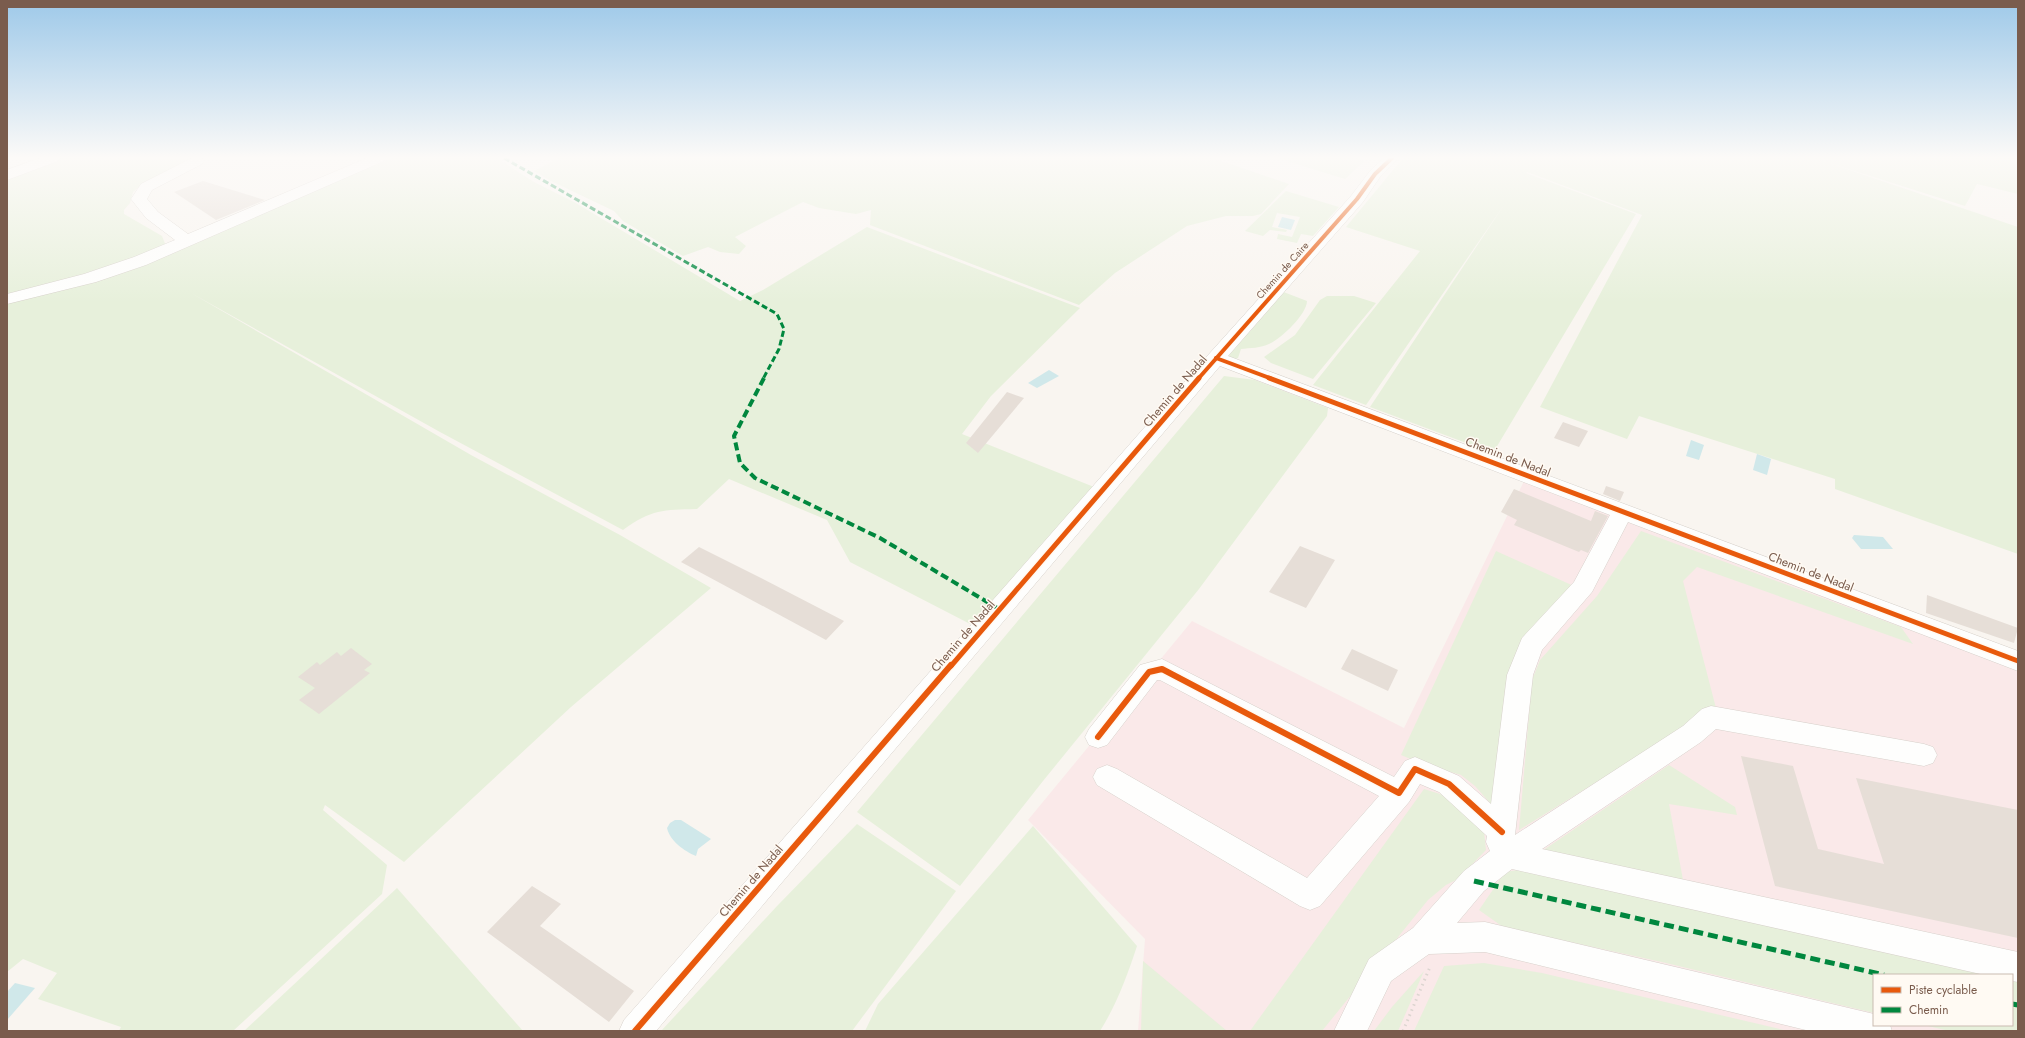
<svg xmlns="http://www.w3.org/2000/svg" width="2025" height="1038" font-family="Jost,sans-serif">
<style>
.medical{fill:#fae9e9;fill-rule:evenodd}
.green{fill:#e7f0db}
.water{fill:#d0e8ea}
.building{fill:#e6ded7}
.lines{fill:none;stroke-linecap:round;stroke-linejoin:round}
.minor-casing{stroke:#d7d1cb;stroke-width:1}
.path{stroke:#dcd5d0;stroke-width:3;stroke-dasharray:1.5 4;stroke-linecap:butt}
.minor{fill:#fefefd;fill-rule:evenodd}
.quiet-far2{stroke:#00873e;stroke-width:3;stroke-dasharray:6 3;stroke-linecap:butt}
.quiet-far1{stroke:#00873e;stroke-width:4;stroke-dasharray:8 4;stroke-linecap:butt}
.quiet{stroke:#00873e;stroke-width:5;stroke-dasharray:10 5;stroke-linecap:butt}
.cycleway-far2-casing{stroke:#fffaf3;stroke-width:6}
.cycleway-far1-casing{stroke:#fffaf3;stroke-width:8}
.cycleway-casing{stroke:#fffaf3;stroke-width:9}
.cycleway-far2{stroke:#e8590c;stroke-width:4}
.cycleway-far1{stroke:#e8590c;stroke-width:5}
.cycleway{stroke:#e8590c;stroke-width:6}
.labels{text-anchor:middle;stroke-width:3;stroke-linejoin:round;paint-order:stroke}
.far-street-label{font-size:10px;fill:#7a5c4d;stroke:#fffaf3}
.street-label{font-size:12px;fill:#7a5c4d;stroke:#fffaf3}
</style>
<rect width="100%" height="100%" fill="#f9f5f0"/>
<path class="medical" d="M1525,479L2018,665V1031H1138L1145,939L1028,820L1192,621L1404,728ZM1874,975H2012V1025H1874Z"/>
<g class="green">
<path d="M60,158L197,159L143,183L133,192L130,203L124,210V214L162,236L166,246L116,267L7,297V178Z"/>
<path d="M392,158H497L534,182L574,202L740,301L763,290L867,227L1080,308L991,396L962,434L1094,487L976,627L850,562L827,520L729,479L697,509C663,510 652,509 623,530L440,432L191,293L471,455L620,535L711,588L571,707L404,862L325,805L323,810L387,865L382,894L233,1031H119L121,1027L38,999L57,973L23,959L7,972V303L310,193Z"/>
<path d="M559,158H1213L1289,184L1261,214L1253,216H1226L1187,226L1115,273L1079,305L870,225L871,210L856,214L819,208L803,202L735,237L746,246L739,254L720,252L708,247L683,256L623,221L614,211L551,181L534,171Z"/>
<path d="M1277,158H1356L1364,161L1345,179Z"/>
<path d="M1403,158H2018V194L1977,184L1965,206L1820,160L2018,227V554L1835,489V479L1639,416L1627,439L1540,407L1642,215L1527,172L1526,173L1636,214L1493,453L1370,407L1504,205L1366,405L1313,385L1420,251L1346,227Z"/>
<path d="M1286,191L1339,207L1313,236L1301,234L1297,243L1277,239L1278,234L1292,237L1300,217L1277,213L1272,227L1287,230L1286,232L1270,230L1263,236L1245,231Z"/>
<path d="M1281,291L1307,301C1307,314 1281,339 1269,344C1261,348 1250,348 1241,349L1238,358L1233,360L1222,356Z"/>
<path d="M1327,296H1354L1376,303L1313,379L1271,363L1264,357L1295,335L1320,300Z"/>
<path d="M1224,376L1255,380L1328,408L1327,416L1199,589L1043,781L960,886L857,812Z"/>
<path d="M1641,531L1901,627L1913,644L1697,567L1683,581L1716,708L1519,830L1532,680L1540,660L1597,596Z"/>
<path d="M1496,551L1576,587L1548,611L1497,811L1475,786L1461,775L1420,763L1401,755Z"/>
<path d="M1669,765L1735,807L1737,815L1669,804L1683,880L1542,851Z"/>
<path d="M1424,789L1453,798L1484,831L1486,850L1458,879L1446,885L1428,900L1322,1031H1250Z"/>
<path d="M857,824L956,891L852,1031H661L778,905Z"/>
<path d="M1033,826L1137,946C1127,976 1117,1004 1100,1031H865L878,1004Z"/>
<path d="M1530,868L2018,975V1031H1949L1924,1025H2012V975H1874V1013L1666,963L1503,927L1479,910L1505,872Z"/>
<path d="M397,888L523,1031H244Z"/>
<path d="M1143,961L1227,1031H1141Z"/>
<path d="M1484,963L1542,973L1788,1031H1414L1444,966Z"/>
<path d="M1424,971L1398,1031H1374L1392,1007Z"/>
</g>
<g class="water">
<path d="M1282,217L1295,220L1291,230L1278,227Z"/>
<path d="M1049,370L1059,376L1037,388L1028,383Z"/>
<path d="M1691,440L1704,445L1699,460L1686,456Z"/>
<path d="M1757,454L1771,459L1767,475L1753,470Z"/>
<path d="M1854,535L1883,537L1893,549H1861L1852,538Z"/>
<path d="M675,820H681L711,839L698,849L696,856C684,851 670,841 667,828L670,823Z"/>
<path d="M15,983L35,988L7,1020V992Z"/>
</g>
<g class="building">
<path d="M203,181L265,200L216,220L174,192Z"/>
<path d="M1007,392L1024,398L978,453L966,443Z"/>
<path d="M1563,422L1588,431L1579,447L1554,438Z"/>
<path d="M1606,486L1624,492L1620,501L1603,494Z"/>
<path d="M1514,489L1591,521L1595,511L1608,516L1588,553L1581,550L1579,552L1514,525L1517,520L1501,512Z"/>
<path d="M1300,546L1335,560L1306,608L1269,592Z"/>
<path d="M699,547L761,578L844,621L826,640L681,562Z"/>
<path d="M1927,595L2018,628L2014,643L1926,613Z"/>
<path d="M351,648L372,664L364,670L370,673L319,714L299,700L315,688L298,677L317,662L320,665L337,652L341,656Z"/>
<path d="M1352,649L1398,670L1388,691L1341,669Z"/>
<path d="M1741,756L1793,766L1818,849L1884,864L1856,778L2018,810V938L1775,886Z"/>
<path d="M532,886L561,904L540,926L634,991L609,1022L487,932Z"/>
</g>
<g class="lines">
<g class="minor-casing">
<g id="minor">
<path d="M40,158H60L58,161L7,180V170Z"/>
<path d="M192,158H202L204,161L202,164L152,190L147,199L158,212L188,234L367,158H386L384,161L146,265L96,282L7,304V294L84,274L134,257L175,240L146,218L131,199L141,184Z"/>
<path d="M1384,158H1399L1380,177L1363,202L1228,356L2018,651V671L1628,522L1592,592L1542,650L1533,675L1515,835L1683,726L1702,709L1711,706L1924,744L1933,747L1937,755L1933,763L1924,766L1716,729L1701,742L1542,849L2018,952V982L2012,981V975H1985L1512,869L1484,891L1457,923L1485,922L1874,1014V1025H1890L1892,1031H1810L1485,952L1429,954L1391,981L1367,1031H1334L1369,959L1413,928L1464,871L1490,851L1486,842L1487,836L1439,792L1420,784L1409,802L1320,906L1310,910L1300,906L1097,785L1093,777L1097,769L1107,765L1117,769L1307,878L1379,796L1160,680H1157L1107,745L1098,748L1089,745L1085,737L1089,729L1140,665L1162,659L1394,777L1405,761L1415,757L1459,776L1491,804L1507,675L1522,638L1574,582L1610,515L1220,366L656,1031H619L624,1020L1209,354L1351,196L1370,171Z"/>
</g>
</g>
<path class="path" d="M1403,1031L1430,967"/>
<use href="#minor" class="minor"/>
<path class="quiet-far2" d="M504,158L777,314L784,329L779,349L763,379"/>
<path class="quiet-far1" d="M764,378L734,436L740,463L755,478L880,538L999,609"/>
<g class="quiet">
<path d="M1474,881L1884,975"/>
<path d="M2012,1004L2018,1005"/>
</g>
<g class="cycleway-far2-casing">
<g id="cycleway-far2">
<path d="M1216,358L1272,379"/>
<path d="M1198,379L1357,199L1375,174L1392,158"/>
</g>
</g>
<g class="cycleway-far1-casing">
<g id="cycleway-far1">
<path d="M1269,378L2018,661"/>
<path d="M951,666L1199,378"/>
</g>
</g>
<g class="cycleway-casing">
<g id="cycleway">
<path d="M1098,737L1149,672L1162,669L1399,793L1415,769L1449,784L1502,832"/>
<path d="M635,1031L951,665"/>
</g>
</g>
<use href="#cycleway-far2" class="cycleway-far2"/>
<use href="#cycleway-far1" class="cycleway-far1"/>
<use href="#cycleway" class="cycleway"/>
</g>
<linearGradient id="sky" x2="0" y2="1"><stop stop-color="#9ec9e9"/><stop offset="0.52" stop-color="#fcfaf8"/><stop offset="1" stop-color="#fcfaf8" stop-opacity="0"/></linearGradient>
<rect width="2025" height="303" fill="url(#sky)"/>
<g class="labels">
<g class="far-street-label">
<text transform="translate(1282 270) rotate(-48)" y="4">Chemin de Caire</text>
</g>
<g class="street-label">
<text transform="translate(1175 391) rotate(-49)" y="4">Chemin de Nadal</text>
<text transform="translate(1508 457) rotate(21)" y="4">Chemin de Nadal</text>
<text transform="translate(1811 572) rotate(21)" y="4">Chemin de Nadal</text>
<text transform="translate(963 636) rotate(-49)" y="4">Chemin de Nadal</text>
<text transform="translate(751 881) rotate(-49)" y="4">Chemin de Nadal</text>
</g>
</g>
<rect width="2025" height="1038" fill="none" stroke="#7a5c4d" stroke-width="16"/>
<rect x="1873" y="974" width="140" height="52" fill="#fffaf3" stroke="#cabbb1"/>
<rect x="1881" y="987" width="20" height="6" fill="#e8590c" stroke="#cabbb1"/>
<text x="1909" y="994" font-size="12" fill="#7a5c4d">Piste cyclable</text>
<rect x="1881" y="1007" width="20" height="6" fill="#00873e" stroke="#cabbb1"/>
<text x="1909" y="1014" font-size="12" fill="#7a5c4d">Chemin</text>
</svg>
